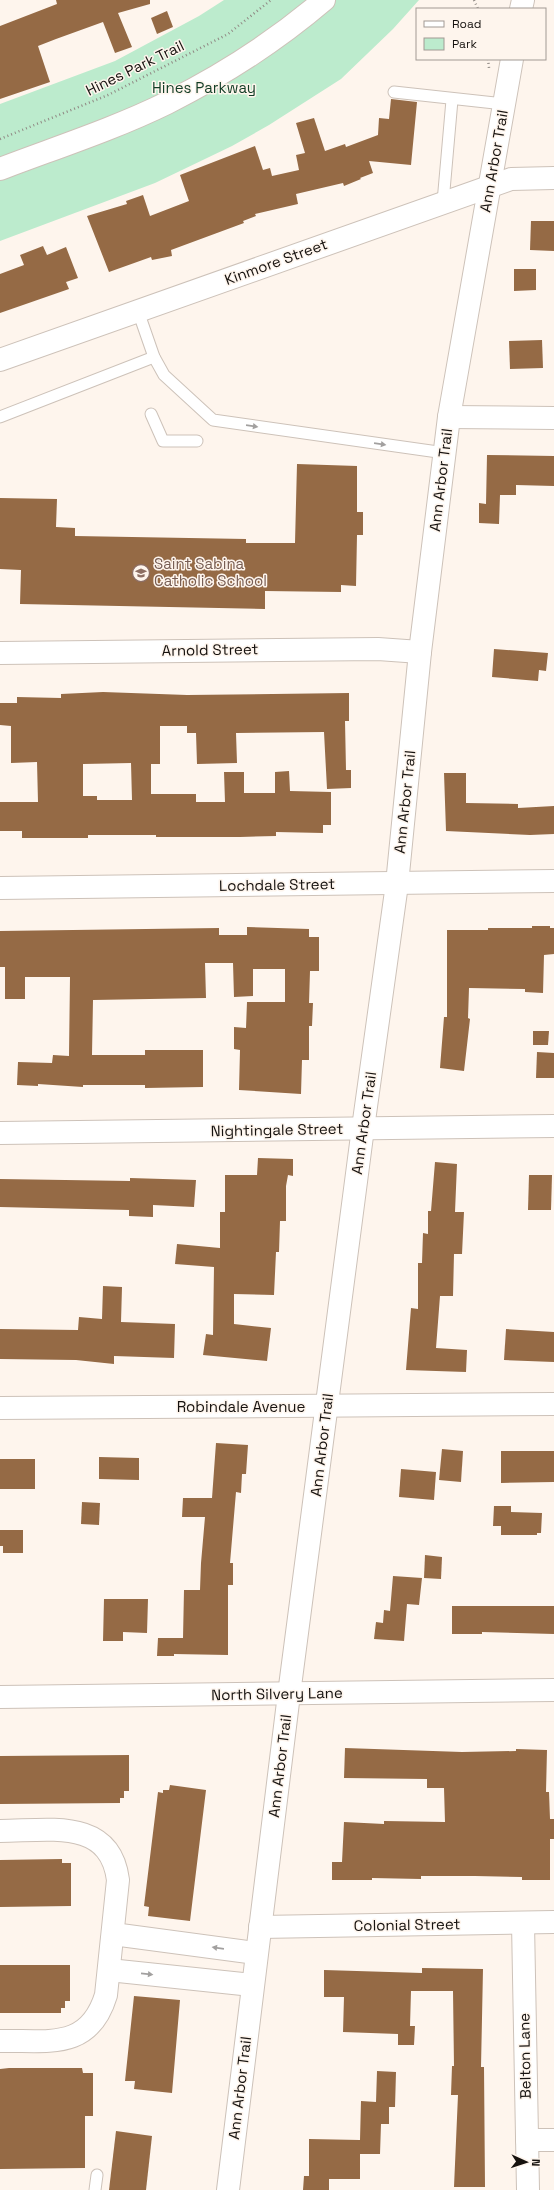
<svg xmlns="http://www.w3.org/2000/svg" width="554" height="2190" font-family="'Space Grotesk',sans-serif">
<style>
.green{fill:#bcebcd}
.building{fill:#956a45;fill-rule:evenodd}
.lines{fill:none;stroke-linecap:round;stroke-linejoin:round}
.service-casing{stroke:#cdc2b9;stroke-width:13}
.minor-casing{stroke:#cdc2b9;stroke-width:24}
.tertiary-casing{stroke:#cdc2b9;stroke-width:24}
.path{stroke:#908984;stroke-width:2.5;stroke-dasharray:1 3;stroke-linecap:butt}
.service{stroke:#fff;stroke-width:11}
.minor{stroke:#fff;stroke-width:22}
.tertiary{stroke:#fff;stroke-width:22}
.oneway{fill:#a2a09f}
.labels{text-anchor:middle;stroke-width:3;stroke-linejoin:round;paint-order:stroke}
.street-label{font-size:15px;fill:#16120f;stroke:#fef5ed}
.park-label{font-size:15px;fill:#123d26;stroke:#fef5ed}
.education-label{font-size:15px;fill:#785e54;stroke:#fef5ed;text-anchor:start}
</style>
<rect width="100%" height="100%" fill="#fef5ed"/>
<path class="green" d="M224,0H419L393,29L341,79L269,125L232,146L155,183L0,241V104L115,61L199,16Z"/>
<g class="building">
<path d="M56,0H150V4L118,13L132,47L115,53L103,22L56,39L38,46L50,82L0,99V26L57,4Z"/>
<path d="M167,11L173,27L157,34L151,18Z"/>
<path d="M391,99L417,102L411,165L369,161L373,173L360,178L361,179L344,186L343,183L296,194L298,204L255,214L256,216L243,221L244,223L171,250L172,256L152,260L151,257L109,272L87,216L127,204L126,201L143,195L150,216L189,201L180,175L255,146L263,170L270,168L272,176L299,170L296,155L305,153L296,123L314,118L325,151L345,144L346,147L378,135L379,118L389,119Z"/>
<path d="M531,221H554V251L530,250Z"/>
<path d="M43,246L47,255L66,247L78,278L66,282L69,289L0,313V274L24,265L20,255Z"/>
<path d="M514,269H536V290L514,291Z"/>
<path d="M542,340L543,368L510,369L509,341Z"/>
<path d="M487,455L554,456V486L516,485V495H500L499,524L479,523V503L486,504Z"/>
<path d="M297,464L357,466V512H363V535H357L356,586L341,585V592L265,591V609L20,604L21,570L0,569V498L57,499L56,527L75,528V536L246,539V543H295Z"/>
<path d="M494,649L548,653L546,671L539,670L538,681L492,677Z"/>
<path d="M103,692L187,695L349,693V721H345L346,770H351V788L327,789L324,732L236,733L237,763L197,764L196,733H187V726H160V764H151V794H196V802H225L224,772H244V793H275V772L289,771L290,791L331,792V825H323V833L276,832V836L240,837H156V835H88V838H22V831H0V802H38L37,762L11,763V726L0,725V703H17V697L61,698V694ZM131,763L132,800H97V796H83V764Z"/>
<path d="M444,773H466V803L518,804V808L554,806V834L530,835L446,831Z"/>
<path d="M532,926H550V928H554V954L544,955L543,993L525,992V989L469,988L468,1018L470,1019L464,1071L440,1068L444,1017H447V930H488V928H532Z"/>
<path d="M247,927L309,929V937H319V971H310L309,1003H313L312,1026H309V1060H302L301,1094L239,1090L240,1050L234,1049V1027L246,1028L247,1002H285V969H253V996L234,997L233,963H205L206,998L93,1000L92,1055H145V1050H203V1087L145,1088V1085H83V1087L38,1084V1086L17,1085L18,1062L52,1063L53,1055L69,1056L70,977H25V999H5V967H0V931L219,928V935H247Z"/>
<path d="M533,1031H549L548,1045H533Z"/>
<path d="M537,1052L554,1053V1078H536Z"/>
<path d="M258,1158L293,1159V1176L288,1175L286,1186V1221H280L279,1252H276L274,1295L234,1294V1324L271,1328L267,1361L203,1355L206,1334L213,1335L214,1267L175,1264L177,1244L220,1248V1212H225V1175H257Z"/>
<path d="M435,1162L457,1164L455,1212H464L462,1254H454L453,1296H440L436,1348L467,1350L466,1372L406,1370L411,1308L418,1309V1263H422L423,1233L428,1234V1211H431Z"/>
<path d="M529,1175H552L551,1210H528Z"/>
<path d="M130,1178L196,1180L194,1207L153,1205V1217L129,1216V1210L0,1207V1179L130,1181Z"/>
<path d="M103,1286L122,1287L121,1322L175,1324L174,1358L114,1356V1364L76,1360L0,1359V1329L78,1330L79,1317L102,1319Z"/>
<path d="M506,1329L554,1332V1362L504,1360Z"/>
<path d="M216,1443L248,1445L246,1474H242L241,1493L236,1492L230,1563H233V1585H228V1655L174,1654V1656H157L158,1638H183L184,1590H200L201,1563L205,1517H182L183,1498H212Z"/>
<path d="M442,1449L463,1451L461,1482L439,1480Z"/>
<path d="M501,1451H554V1482L501,1483Z"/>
<path d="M99,1457L139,1458V1480L99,1479Z"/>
<rect x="0" y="1459" width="35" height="30"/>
<path d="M401,1469L436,1472L434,1500L399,1497Z"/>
<path d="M82,1502L100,1503L99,1525L81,1524Z"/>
<path d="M494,1506H511V1512L542,1513L541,1533H537V1535H501V1526H493Z"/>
<path d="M0,1530H23V1553H3V1546H0Z"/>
<path d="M425,1555L442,1557L441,1579L424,1578Z"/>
<path d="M393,1576L422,1578L419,1605L407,1604L404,1641L374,1639L376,1622L383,1623L384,1610L390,1611Z"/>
<path d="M104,1599H148L147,1633L123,1632V1641H103Z"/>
<path d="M452,1606H554V1634L482,1632V1634H452Z"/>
<path d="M345,1748L462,1752L516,1751V1749L547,1750L546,1792H549L550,1819H554V1839H550V1880H522V1877L475,1876H421V1879L372,1878V1880H332V1862H342L344,1822L384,1824V1821L445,1822L444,1788H427V1779L344,1778Z"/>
<path d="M129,1755V1791H124V1798H120V1803L0,1804V1756Z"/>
<path d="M170,1785L206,1790L190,1921L148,1916L149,1907L144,1906L158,1792L163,1793V1790H169Z"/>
<path d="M62,1859V1863H71V1906L0,1907V1860Z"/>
<path d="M0,1965H70V2001H65V2008H61V2013H0Z"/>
<path d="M422,1968L483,1969L481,2067H484L485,2187H454L458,2095H451L452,2066H454L453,1991H411L410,2026H415L414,2045H398V2034L343,2032L344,1997H324V1970L422,1973Z"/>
<path d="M134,1996L180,2000L172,2093L134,2089L135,2081H125Z"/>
<path d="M9,2068H82L83,2073H93V2116H85V2168L0,2169V2069Z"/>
<path d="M377,2071L396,2072L395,2107H389V2124H381L380,2154H360V2179H329V2190H303L304,2176H309V2139L360,2140L361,2101L376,2102Z"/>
<path d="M116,2131L152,2136L146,2190H109Z"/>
</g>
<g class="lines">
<g class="service-casing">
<g id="service">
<path d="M394,92L504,104"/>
<path d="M443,202L452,100"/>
<path d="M138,311L154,357L164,375L213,420L445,453"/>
<path d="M151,414L163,441H197"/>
<path d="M0,417L154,357"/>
<path d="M95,2190L97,2175"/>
</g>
</g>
<g class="minor-casing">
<g id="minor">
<path d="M0,360L511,179L554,178"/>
<path d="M449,417L554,418"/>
<path d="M0,653L378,649L420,652"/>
<path d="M0,888L554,881"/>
<path d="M0,1133L554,1126"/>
<path d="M0,1408L554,1404"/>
<path d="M0,1697L554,1690"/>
<path d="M0,1831C47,1831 110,1817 118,1880L106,1995C89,2051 48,2040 0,2041"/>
<path d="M523,1923L528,2190"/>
<path d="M260,1927L554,1922"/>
<path d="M113,1934L256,1953"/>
<path d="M109,1970L252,1985"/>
<path d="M527,2140H554"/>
</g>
</g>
<g class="tertiary-casing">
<g id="tertiary">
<path d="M521,9L523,0"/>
<path d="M0,169C55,148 114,129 167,103C223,75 276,41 324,0"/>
<path d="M228,2190L289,1694L363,1128L397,884L420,652L449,417L512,59"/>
</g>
</g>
<g class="path">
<path d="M474,0L478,9"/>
<path d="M488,59L489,68"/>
<path d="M0,139L108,95L228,34L271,0"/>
</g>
<use href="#service" class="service"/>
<use href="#minor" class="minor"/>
<use href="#tertiary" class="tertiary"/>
</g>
<defs><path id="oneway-solid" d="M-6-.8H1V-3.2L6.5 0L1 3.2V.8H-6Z"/></defs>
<g class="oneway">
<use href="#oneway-solid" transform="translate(252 426) rotate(8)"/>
<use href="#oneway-solid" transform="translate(380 444) rotate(8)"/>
<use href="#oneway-solid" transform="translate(218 1948) rotate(-172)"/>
<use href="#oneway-solid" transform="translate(147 1974) rotate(6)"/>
</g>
<defs>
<g id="school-ring" transform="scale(0.9)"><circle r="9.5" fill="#fef5ed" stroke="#8d6e63" stroke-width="1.5"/><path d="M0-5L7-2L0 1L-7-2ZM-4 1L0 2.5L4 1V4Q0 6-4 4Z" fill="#8d6e63"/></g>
</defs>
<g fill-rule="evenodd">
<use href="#school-ring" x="141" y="573"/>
</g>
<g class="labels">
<g class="street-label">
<text transform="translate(135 68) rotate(-26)" y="5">Hines Park Trail</text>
<text transform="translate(494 161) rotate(-80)" y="5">Ann Arbor Trail</text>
<text transform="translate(276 262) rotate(-20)" y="5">Kinmore Street</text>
<text transform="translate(441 480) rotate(-83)" y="5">Ann Arbor Trail</text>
<text transform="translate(210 650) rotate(-1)" y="5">Arnold Street</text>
<text transform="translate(405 802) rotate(-84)" y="5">Ann Arbor Trail</text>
<text transform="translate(277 885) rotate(-1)" y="5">Lochdale Street</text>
<text transform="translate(364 1123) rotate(-82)" y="5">Ann Arbor Trail</text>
<text transform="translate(277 1130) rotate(-1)" y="5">Nightingale Street</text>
<text x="241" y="1412">Robindale Avenue</text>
<text transform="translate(322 1445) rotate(-83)" y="5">Ann Arbor Trail</text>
<text transform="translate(277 1694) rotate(-1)" y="5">North Silvery Lane</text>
<text transform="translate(280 1766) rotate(-83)" y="5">Ann Arbor Trail</text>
<text transform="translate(407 1925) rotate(-1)" y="5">Colonial Street</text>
<text transform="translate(525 2056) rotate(-91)" y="5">Belton Lane</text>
<text transform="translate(240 2088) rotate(-83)" y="5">Ann Arbor Trail</text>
</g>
<g class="park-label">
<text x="204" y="93">Hines Parkway</text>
</g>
<g class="education-label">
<text x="154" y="569">Saint Sabina<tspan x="154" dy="17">Catholic School</tspan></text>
</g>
</g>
<rect x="416" y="8" width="130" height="52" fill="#fef5ed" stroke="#a19a94"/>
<rect x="424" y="21" width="20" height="6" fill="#ffffff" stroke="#a19a94"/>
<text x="452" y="28" font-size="12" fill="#16120f">Road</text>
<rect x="424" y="38" width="20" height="12" fill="#bcebcd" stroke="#a19a94"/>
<text x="452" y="48" font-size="12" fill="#16120f">Park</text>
<g transform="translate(526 2162) rotate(93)" stroke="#fef5ed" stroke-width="3" paint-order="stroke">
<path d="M0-3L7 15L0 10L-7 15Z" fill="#16120f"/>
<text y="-6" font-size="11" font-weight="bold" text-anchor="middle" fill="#16120f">N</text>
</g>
</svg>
